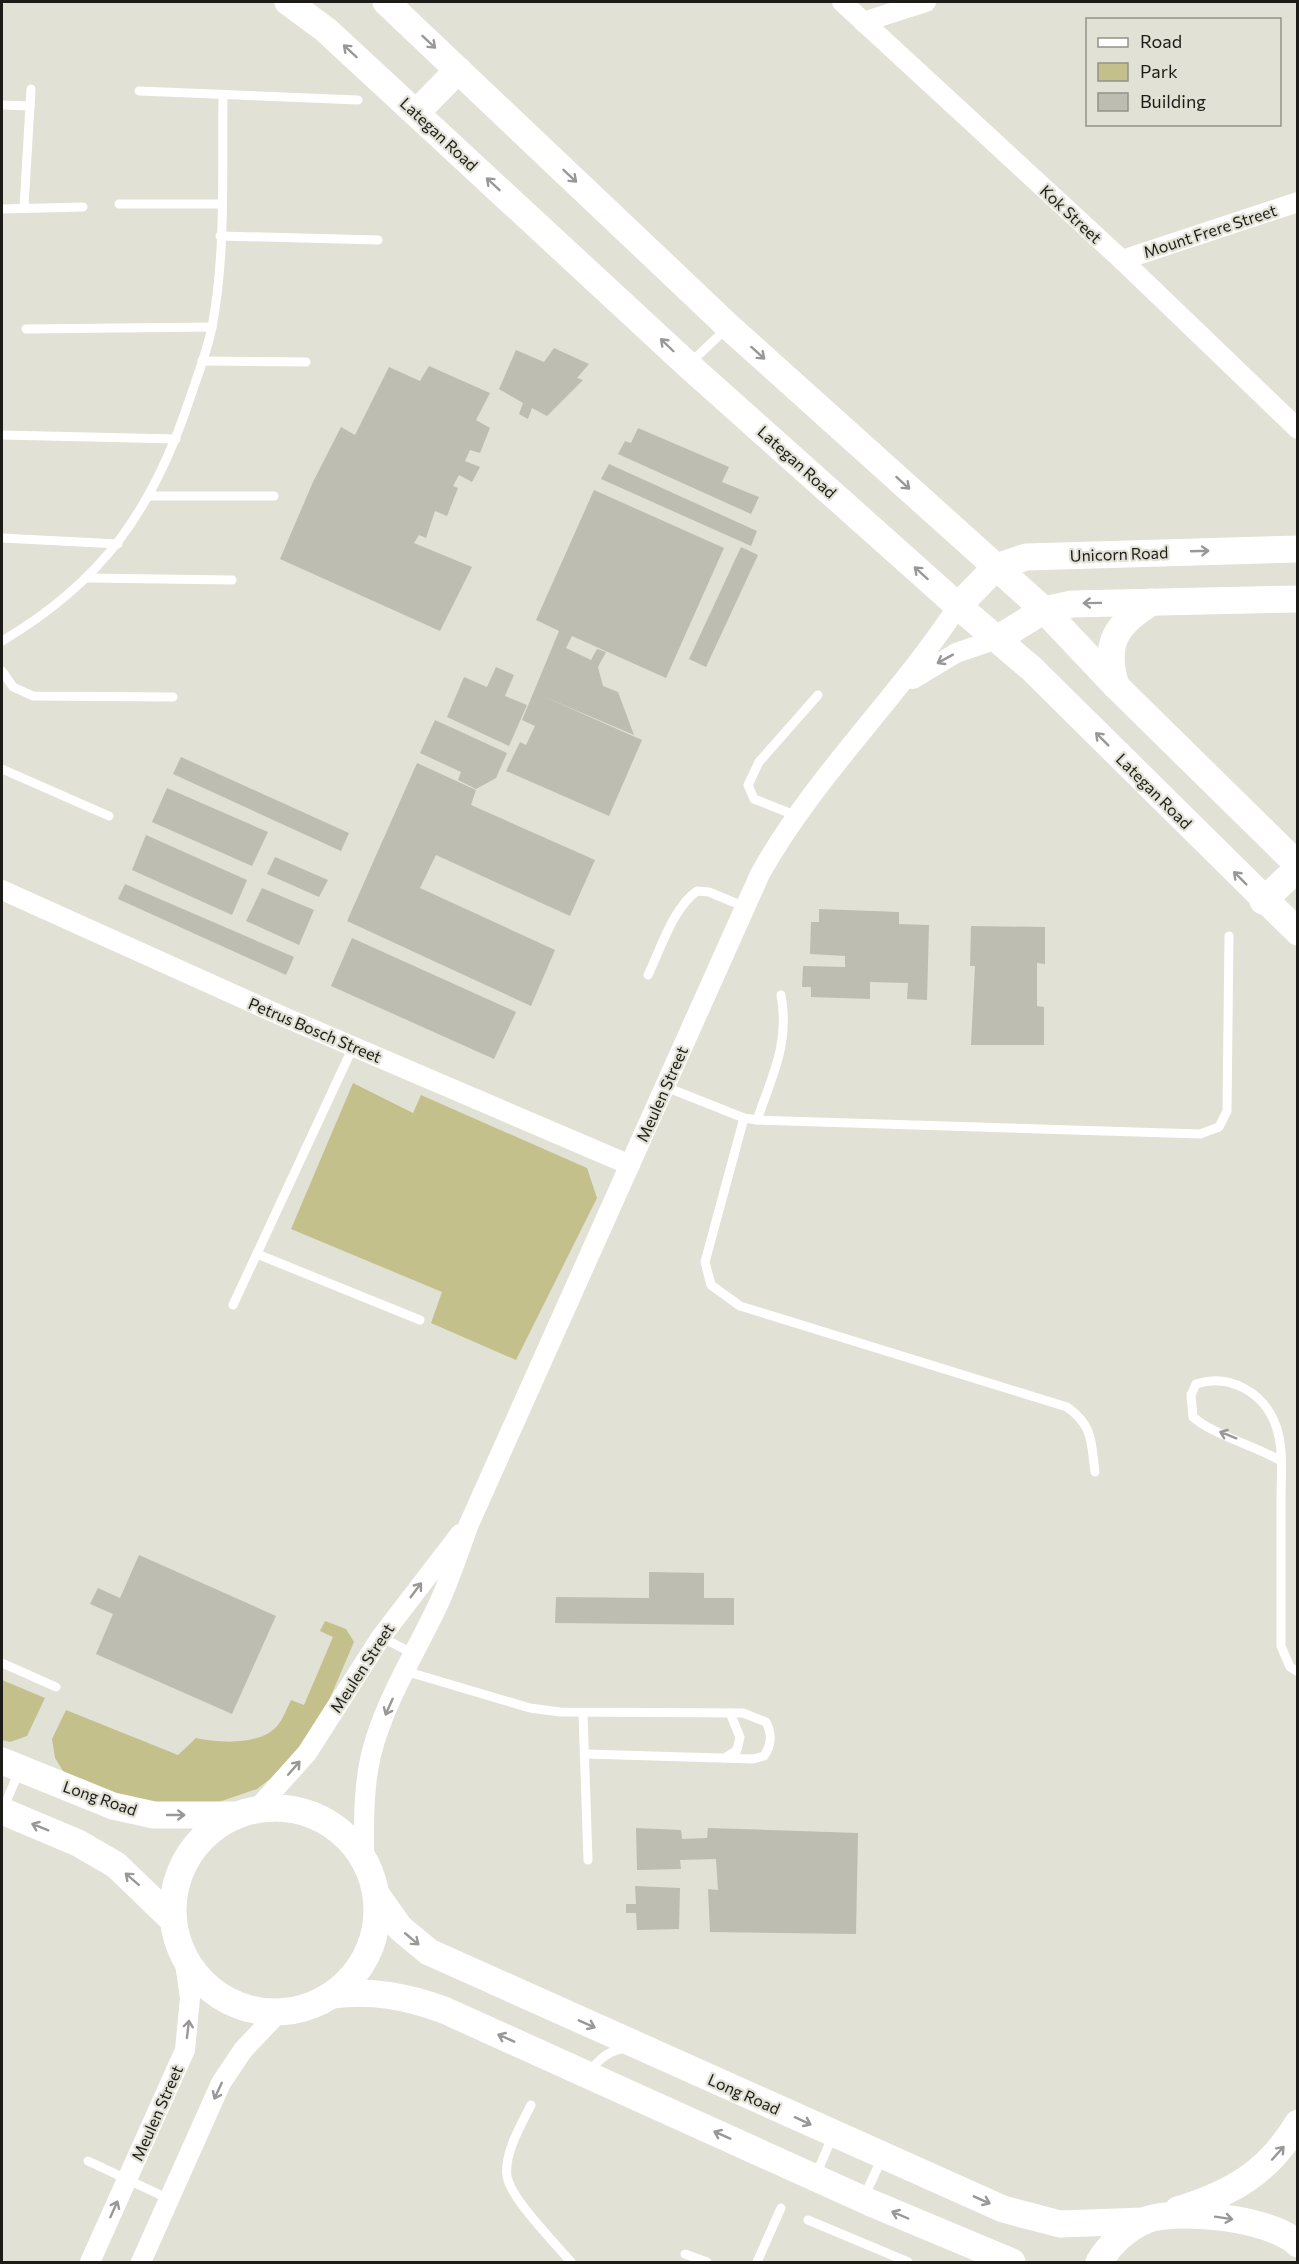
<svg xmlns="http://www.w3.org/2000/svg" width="1299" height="2264" font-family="Commissioner,sans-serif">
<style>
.green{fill:#c4c08c}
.building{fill:#bebdb2}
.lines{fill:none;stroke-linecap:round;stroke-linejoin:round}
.lane{stroke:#fff;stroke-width:9}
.street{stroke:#fff;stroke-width:20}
.secondary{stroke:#fff;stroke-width:27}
.oneway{stroke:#999897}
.labels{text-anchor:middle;stroke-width:4.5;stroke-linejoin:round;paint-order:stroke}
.street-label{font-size:16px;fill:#1c1b17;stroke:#e1e1d5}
</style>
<rect width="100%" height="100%" fill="#e1e1d5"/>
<g class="green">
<path d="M353,1083L413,1113L421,1095L587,1168L597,1198L516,1360L431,1323L442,1292L291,1229Z"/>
<path d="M325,1621L346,1629L354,1642L324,1712L291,1763L257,1789L204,1807L156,1808L65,1774L55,1758L52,1739L66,1710L178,1755L196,1738C219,1743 261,1746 278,1725C283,1719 287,1708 291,1700L304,1705L333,1637L320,1631Z"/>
<path d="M2,1680L45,1698L27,1736L10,1742L2,1740Z"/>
</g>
<g class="building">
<path d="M554,348L589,364L577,378L583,380L547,416L532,408L528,419L519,414L523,403L499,389L516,350L544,362Z"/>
<path d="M429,366L490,393L476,420L490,428L480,453L470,450L465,461L480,467L472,482L459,475L453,486L458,488L447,516L435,511L426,538L419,535L414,543L472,567L440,631L280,559L313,482L341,427L355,435L389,367L420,381Z"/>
<path d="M638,428L729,467L722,482L759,497L751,514L618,454L625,441L631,443Z"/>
<path d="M609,464L757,531L751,546L601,479Z"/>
<path d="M594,490L724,548L666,678L572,636L566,648L591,660L597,649L606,652L598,667L603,686L618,692L634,735L540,695L642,740L609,816L506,771L520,742L526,745L535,726L522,720L559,631L536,620Z"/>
<path d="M741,547L758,555L706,667L689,659Z"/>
<path d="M496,667L514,675L505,696L527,705L509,746L447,717L464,677L487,687Z"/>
<path d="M435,720L507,753L496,778L476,789L458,780L461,772L420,753Z"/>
<path d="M181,757L349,833L341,851L173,774Z"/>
<path d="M417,763L476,790L471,805L595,860L570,916L436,855L420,888L555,950L531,1006L347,921Z"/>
<path d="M167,788L268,832L252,866L152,822Z"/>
<path d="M146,835L247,880L232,915L132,870Z"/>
<path d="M275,857L328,880L319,897L267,874Z"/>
<path d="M125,884L294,957L286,975L118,899Z"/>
<path d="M262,888L314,910L299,945L246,921Z"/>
<path d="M819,909L899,912V924L929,925L927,1000L907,999L908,983L870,982V999L811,997V987H802L803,966L845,967V956L810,954L811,922H819Z"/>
<path d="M971,926L1045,927V964L1037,963V1006L1044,1007V1045H971L975,966H970Z"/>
<path d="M352,938L516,1012L494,1059L331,986Z"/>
<path d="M139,1555L276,1616L232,1714L96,1654L113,1614L90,1604L98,1588L120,1598Z"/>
<path d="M649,1572L704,1573V1598H734V1625L555,1623L556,1597L649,1598Z"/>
<path d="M636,1828L681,1830L682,1839L707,1838L708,1828L858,1833L856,1934L710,1932L708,1889L718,1890L716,1859L680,1860L681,1869L637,1870Z"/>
<path d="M635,1886L680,1888L679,1929L637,1930L636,1913H626V1904H636Z"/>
</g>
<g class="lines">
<g class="lane">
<path d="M139,91L358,100"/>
<path d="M2,105L30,106"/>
<path d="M119,204H221"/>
<path d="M24,207L31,89"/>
<path d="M2,209L83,207"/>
<path d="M220,236L378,240"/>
<path d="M26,329L212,327"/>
<path d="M202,361L306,362"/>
<path d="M689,364L727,328"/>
<path d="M2,435L176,439"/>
<path d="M149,496H274"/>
<path d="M2,538L118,544"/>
<path d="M88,578L232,580"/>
<path d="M2,641C102,582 152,511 189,401C197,377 207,352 212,327C226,255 222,170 223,96"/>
<path d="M2,671L13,687L33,696L173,697"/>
<path d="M2,769L109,816"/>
<path d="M797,816L754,799L748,785L759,762L818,695"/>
<path d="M648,975C661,948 673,908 697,891L709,892L745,907"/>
<path d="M666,1087L744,1118L757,1120L1200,1134L1219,1127L1227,1111L1229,936"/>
<path d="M744,1118L705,1262L711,1285L740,1306L1067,1407C1094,1426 1091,1443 1095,1472"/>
<path d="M757,1120C772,1076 790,1043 781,995"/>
<path d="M257,1254L420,1320"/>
<path d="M233,1305L353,1047"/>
<path d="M1281,1461C1254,1445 1215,1436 1193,1417L1191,1395L1196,1384C1229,1373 1264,1392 1276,1426C1284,1448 1281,1476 1281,1499C1281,1548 1281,1597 1281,1646L1290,1667L1298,1672"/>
<path d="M381,1637L412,1653"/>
<path d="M2,1663L56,1687"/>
<path d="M405,1671L530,1708L560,1712L743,1713L766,1722C772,1734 772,1744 764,1756L753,1759L586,1754"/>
<path d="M583,1713L588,1860"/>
<path d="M725,1758L737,1750L740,1737L730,1713"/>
<path d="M3,1809L20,1769"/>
<path d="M590,2072C598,2059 610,2050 627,2048"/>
<path d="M531,2105C521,2125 504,2153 507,2176C510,2198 556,2244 571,2262"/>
<path d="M88,2161L169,2199"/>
<path d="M816,2175L833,2135"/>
<path d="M864,2197L882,2158"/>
<path d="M808,2220L908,2262"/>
<path d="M685,2254L707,2262"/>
<path d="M757,2262L781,2208"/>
</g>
<g class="street">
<path d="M842,2L1122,260L1298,429"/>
<path d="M863,22L926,2"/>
<path d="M1122,260L1298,202"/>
<path d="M913,679L956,653L997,639"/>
<path d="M2,890L284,1017L630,1165"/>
<path d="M255,1811L307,1753L381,1637L460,1534"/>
<path d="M364,1860C364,1824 363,1790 371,1755C384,1702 415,1654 438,1605C450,1579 459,1551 469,1524L760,874C814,777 897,699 958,606"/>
<path d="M90,2262L185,2050L190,1998L184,1956"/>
<path d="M141,2262L221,2083L243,2050L279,2012"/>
</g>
<g class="secondary">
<path d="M288,2L326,30L688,365L958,606L1032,669L1298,932"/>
<path d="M386,2L729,327L1044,610L1116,686L1298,865"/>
<path d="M416,113L458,70"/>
<path d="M958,606L996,567L1026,557L1298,549"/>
<path d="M997,639L1044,610L1072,604L1298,599"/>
<path d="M1116,686C1103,643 1116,624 1152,602"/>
<path d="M1263,901L1298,868"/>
<path d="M2,1761L113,1806L154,1815H236"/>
<circle cx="275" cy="1910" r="102"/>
<path d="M2,1811L78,1843L116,1865L173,1920"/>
<path d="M376,1894L400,1928L429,1952L1003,2209L1060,2224L1144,2221"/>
<path d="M332,1995C373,1990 405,1996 444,2010L871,2203L1012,2262"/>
<path d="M1178,2210C1232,2193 1268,2173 1298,2123"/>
<path d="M1099,2262C1109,2245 1127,2228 1146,2220C1180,2208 1271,2218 1298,2244"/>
</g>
</g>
<defs><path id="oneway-shaft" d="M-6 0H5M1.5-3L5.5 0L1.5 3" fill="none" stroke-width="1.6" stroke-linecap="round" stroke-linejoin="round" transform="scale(1.5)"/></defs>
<g class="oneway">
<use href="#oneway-shaft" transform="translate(429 42) rotate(43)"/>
<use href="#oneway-shaft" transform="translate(350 51) rotate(-137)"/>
<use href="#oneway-shaft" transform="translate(570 176) rotate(43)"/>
<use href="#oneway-shaft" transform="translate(493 184) rotate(-137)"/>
<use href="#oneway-shaft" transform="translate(667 345) rotate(-136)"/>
<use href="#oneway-shaft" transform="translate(758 353) rotate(42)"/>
<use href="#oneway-shaft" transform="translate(903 483) rotate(42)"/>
<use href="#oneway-shaft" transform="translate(1200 551) rotate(-2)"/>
<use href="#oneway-shaft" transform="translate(921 573) rotate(-138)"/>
<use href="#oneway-shaft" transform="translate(1092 603) rotate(179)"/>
<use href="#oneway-shaft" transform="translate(945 659) rotate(151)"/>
<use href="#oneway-shaft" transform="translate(1102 739) rotate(-135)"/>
<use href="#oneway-shaft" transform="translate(1240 878) rotate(-135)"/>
<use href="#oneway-shaft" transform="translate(1228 1435) rotate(-158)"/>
<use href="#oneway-shaft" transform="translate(416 1590) rotate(-53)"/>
<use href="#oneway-shaft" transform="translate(389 1707) rotate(114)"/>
<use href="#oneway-shaft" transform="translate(294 1768) rotate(-49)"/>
<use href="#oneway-shaft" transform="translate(176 1815)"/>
<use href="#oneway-shaft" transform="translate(40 1827) rotate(-158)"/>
<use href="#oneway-shaft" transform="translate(132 1879) rotate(-139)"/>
<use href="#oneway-shaft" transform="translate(412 1939) rotate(40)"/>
<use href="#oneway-shaft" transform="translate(587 2024) rotate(24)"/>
<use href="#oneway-shaft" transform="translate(188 2029) rotate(-83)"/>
<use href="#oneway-shaft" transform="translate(506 2038) rotate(-156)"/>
<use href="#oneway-shaft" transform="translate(218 2091) rotate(115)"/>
<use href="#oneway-shaft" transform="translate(803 2121) rotate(25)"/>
<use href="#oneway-shaft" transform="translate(722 2135) rotate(-156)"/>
<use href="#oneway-shaft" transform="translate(1278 2153) rotate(-48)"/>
<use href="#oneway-shaft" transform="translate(982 2200) rotate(24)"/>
<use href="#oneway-shaft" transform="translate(114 2209) rotate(-66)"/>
<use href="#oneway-shaft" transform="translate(900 2215) rotate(-157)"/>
<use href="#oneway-shaft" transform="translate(1224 2218) rotate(9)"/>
</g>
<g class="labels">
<g class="street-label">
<text transform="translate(439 134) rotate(43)" y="6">Lategan Road</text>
<text transform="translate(1071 214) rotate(43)" y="6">Kok Street</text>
<text transform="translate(1210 231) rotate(-18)" y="6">Mount Frere Street</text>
<text transform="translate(797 462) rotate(42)" y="6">Lategan Road</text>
<text transform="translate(1119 554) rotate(-2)" y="6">Unicorn Road</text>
<text transform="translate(1154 791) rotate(45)" y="6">Lategan Road</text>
<text transform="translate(315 1030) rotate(23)" y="6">Petrus Bosch Street</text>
<text transform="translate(662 1094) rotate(-66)" y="6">Meulen Street</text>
<text transform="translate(362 1668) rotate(-57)" y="6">Meulen Street</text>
<text transform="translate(100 1798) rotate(19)" y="6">Long Road</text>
<text transform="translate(744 2094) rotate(24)" y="6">Long Road</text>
<text transform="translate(157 2113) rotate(-66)" y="6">Meulen Street</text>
</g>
</g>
<rect width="1299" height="2264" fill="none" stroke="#1c1b17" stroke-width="6"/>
<rect x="1086" y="18" width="195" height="108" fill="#e1e1d5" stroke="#929289" stroke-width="1.5"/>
<rect x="1098" y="38" width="30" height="9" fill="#ffffff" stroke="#929289" stroke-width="1.5"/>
<text x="1140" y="48" font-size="18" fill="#1c1b17">Road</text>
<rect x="1098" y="63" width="30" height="18" fill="#c4c08c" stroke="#929289" stroke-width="1.5"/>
<text x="1140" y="78" font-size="18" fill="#1c1b17">Park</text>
<rect x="1098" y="93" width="30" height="18" fill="#bebdb2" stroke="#929289" stroke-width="1.5"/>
<text x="1140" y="108" font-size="18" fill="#1c1b17">Building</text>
</svg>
